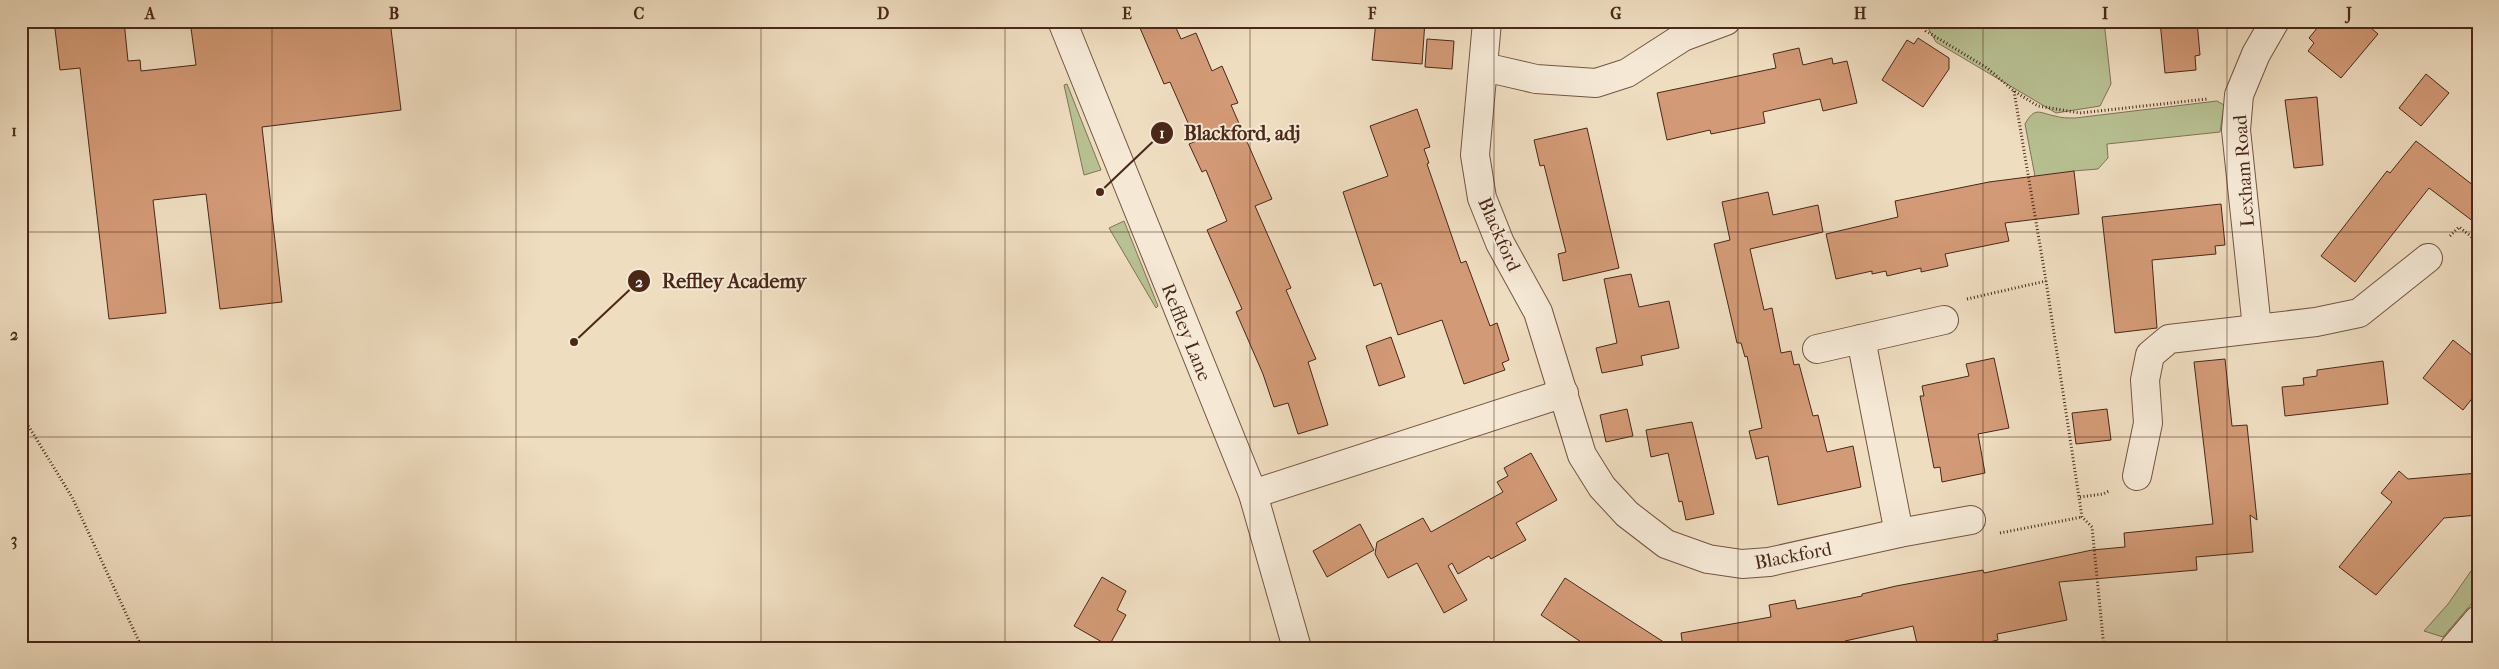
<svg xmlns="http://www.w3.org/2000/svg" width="2499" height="669" font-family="'IM FELL French Canon',serif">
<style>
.green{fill:#b8c193;stroke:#817456}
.building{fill:#d29a76;stroke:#4a2818}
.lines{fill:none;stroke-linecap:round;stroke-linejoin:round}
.street-casing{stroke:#735542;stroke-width:30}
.path{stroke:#4a2818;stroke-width:3;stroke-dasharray:1 2.5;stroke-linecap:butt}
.street{stroke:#f5e9d6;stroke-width:28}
.grid{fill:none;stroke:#4a2818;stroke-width:1;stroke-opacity:0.55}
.labels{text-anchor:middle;stroke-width:4;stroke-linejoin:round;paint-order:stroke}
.street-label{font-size:19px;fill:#4a2818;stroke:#f5e9d6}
.leader{fill:none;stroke:#4a2818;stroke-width:2}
.callout-dot{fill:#4a2818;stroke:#f5e9d6;stroke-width:2}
.mark-label{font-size:15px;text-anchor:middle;font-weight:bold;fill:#fff}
.callout-label{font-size:20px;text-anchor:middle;font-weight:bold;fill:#4a2818;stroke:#f5e9d6;stroke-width:4;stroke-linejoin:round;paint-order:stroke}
.neatline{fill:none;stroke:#4a2818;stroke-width:2}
.grid-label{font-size:16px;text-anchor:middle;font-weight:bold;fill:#4a2818}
</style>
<rect width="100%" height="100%" fill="#efddc0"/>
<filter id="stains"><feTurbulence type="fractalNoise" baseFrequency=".004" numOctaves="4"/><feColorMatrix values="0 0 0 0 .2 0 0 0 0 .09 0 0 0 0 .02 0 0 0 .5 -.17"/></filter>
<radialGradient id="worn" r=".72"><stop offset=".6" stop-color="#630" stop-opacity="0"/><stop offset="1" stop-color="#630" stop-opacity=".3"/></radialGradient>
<g class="green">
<path d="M1924,21H2104L2111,84L2100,106L2056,113L1936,42Z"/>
<path d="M1067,84L1101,170L1084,175L1064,85Z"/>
<path d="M2217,101L2224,105L2220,132L2107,144L2108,158L2098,169L2073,171L2043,218L2025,124C2035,106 2039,113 2055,116C2061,118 2068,118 2075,118Z"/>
<path d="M1124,221L1158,306L1156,308L1109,228Z"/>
<path d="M2471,571L2478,586V596L2443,637L2424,631L2448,604Z"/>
</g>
<g class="building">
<path d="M54,21H124L128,61L140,60L141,71L196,65L190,21H390L401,110L262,127L282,302L220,309L206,194L153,200L166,313L109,319L80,68L60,70Z"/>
<path d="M1137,21H1173L1181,39L1196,33L1212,71L1222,66L1238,103L1231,105L1272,199L1255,206L1291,288L1286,290L1316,359L1308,362L1328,425L1298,434L1288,403L1274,407L1263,374L1236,312L1242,309L1207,230L1227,221L1206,170L1202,172L1189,144L1196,141L1170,82L1164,84Z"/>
<path d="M1376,21H1425L1422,64L1372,60Z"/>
<path d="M2160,21H2197L2200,55L2195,56L2196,70L2165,73Z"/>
<path d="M2323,21H2363L2378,34L2341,78L2308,51L2314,43L2309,38Z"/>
<path d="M1918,38L1949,58V69L1923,107L1882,80L1907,40L1914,44Z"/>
<path d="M1427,39L1454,41L1452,69L1425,67Z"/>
<path d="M1799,48L1803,65L1832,58L1833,64L1847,61L1857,103L1823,111L1820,99L1763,112L1765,123L1711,134L1710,130L1667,140L1657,93L1776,68L1773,54Z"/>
<path d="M2426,74L2449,93L2421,126L2399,108Z"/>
<path d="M2317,97L2323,165L2294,168L2285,100Z"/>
<path d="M1417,109L1430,147L1424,149L1429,163L1427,164L1461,263L1466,261L1490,326L1497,323L1509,360L1502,363L1505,370L1464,384L1442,320L1398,335L1381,283L1374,286L1343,192L1388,176L1370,126Z"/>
<path d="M1587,128L1619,268L1563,281L1558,254L1566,252L1544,165L1540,166L1534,140Z"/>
<path d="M2416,141L2478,189V225L2429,188L2355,282L2321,256L2387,171L2390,173Z"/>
<path d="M2074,171L2079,214L2005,223L2009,241L1945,254L1948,266L1921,272V268L1887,276L1886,271L1872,274V271L1836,279L1826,234L1898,217L1895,201L1989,182Z"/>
<path d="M1768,192L1773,215L1818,205L1823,232L1750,249L1764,310L1772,308L1781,353L1791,351L1794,365L1799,364L1813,416L1818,415L1827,452L1853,446L1861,487L1778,505L1768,456L1756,459L1749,431L1762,428L1747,356L1745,357L1741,343H1737L1714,244L1730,240L1722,202Z"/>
<path d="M2221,204L2225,245L2215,246L2216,254L2152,260L2157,328L2115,333L2102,217Z"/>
<path d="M1631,274L1639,307L1669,301L1679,348L1641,356L1643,365L1602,373L1596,348L1617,343L1604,279Z"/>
<path d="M1391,337L1405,377L1379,386L1366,346Z"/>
<path d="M2453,340L2478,360V391L2463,410L2423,378Z"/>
<path d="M1994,358L2009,428L1978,434L1985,473L1942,482L1940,467L1934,468L1920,396H1924L1922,386L1969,376L1966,364Z"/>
<path d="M2225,359L2232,426L2247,425L2257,520L2250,515L2253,552L2196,557L2197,570L2059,582L2067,620L1997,634L1998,640L1964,648H1918L1913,626L1845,641L1847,648H1683L1681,633L1771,617L1769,605L1795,600L1797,609L1862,596V594L1896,586L1983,570L1984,573L2092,550L2125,547L2124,533L2213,524L2194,362Z"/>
<path d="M2383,361L2388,404L2285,416L2282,387L2304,385L2303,378L2317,376V370Z"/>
<path d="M1627,409L1633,436L1606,442L1600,415Z"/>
<path d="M2107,409L2111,440L2076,444L2072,413Z"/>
<path d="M1692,422L1714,514L1686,520L1682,501L1679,502L1668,453L1651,457L1646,430Z"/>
<path d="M1531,453L1557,500L1516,523L1526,540L1491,559L1489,556L1458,574L1452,563L1448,566L1467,600L1444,613L1417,563L1388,578L1375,554L1377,542L1423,518L1431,532L1503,492L1497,482L1508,476L1504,468Z"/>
<path d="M2399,471L2408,479L2478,473V515L2444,518L2376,595L2339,567L2392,502L2381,493Z"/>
<path d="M1360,524L1374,550L1327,577L1313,551Z"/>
<path d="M1102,577L1126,591L1117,610L1126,615L1109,646L1074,626Z"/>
<path d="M1565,578L1631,621L1673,648H1590L1541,615Z"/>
</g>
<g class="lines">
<g class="street-casing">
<g id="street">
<path d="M1062,21L1253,494L1297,648"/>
<path d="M1487,22L1475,155L1482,198L1500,243L1538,312L1582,455L1602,487L1627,514L1666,544L1708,559L1742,564L1769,562L1899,533L1971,520"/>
<path d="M1484,67L1536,79L1596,83L1627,73L1683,37L1726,21"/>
<path d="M2257,328L2236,130L2239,95L2256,54L2275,21"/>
<path d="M1861,339L1899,533"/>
<path d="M1817,349L1944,320"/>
<path d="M2137,476L2148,423L2145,380L2150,355L2169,339L2316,322L2359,313L2428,258"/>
<path d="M1253,494L1564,393"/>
<path d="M2454,648L2478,620"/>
</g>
</g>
<g class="path">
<path d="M1921,21L1926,31L1987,68L2014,91L2038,106L2080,113L2207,99"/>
<path d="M2014,91L2046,281L2082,517L2092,527L2104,648"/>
<path d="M2450,236L2459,227L2478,242"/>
<path d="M1967,299L2046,281"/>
<path d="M21,414L72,497L142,648"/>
<path d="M2080,497L2103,494L2109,491"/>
<path d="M2000,533L2082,517"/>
</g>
<use href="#street" class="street"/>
</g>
<path class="grid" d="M272,21V648M516,21V648M761,21V648M1005,21V648M1250,21V648M1494,21V648M1738,21V648M1983,21V648M2227,21V648M21,232H2478M21,437H2478"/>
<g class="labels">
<g class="street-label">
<text transform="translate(2243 171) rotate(-94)" y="7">Lexham Road</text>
<text transform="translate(1500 234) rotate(66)" y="7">Blackford</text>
<text transform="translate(1187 332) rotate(68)" y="7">Reffley Lane</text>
<text transform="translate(1793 555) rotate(-11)" y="7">Blackford</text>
</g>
</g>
<path class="leader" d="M1100 192L1162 133M574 342L639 281"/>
<g class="callout-dot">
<circle cx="1100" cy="192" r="5"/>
<circle cx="574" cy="342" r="5"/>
<circle cx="1162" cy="133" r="12"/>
<circle cx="639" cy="281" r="12"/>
</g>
<g class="mark-label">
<text x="1162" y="138">1</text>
<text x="639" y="287">2</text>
</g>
<g class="callout-label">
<text x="1242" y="140">Blackford, adj</text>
<text x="734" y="288">Reffley Academy</text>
</g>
<rect width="2499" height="669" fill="none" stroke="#efddc0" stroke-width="55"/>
<rect x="28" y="28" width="2444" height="614" class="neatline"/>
<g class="grid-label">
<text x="150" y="19">A</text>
<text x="394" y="19">B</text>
<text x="639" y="19">C</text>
<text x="883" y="19">D</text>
<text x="1127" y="19">E</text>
<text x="1372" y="19">F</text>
<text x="1616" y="19">G</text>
<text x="1860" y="19">H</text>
<text x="2105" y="19">I</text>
<text x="2349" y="19">J</text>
<text x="14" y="136">1</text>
<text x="14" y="340">2</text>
<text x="14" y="545">3</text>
</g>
<rect width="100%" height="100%" filter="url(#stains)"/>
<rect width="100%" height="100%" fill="url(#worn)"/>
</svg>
